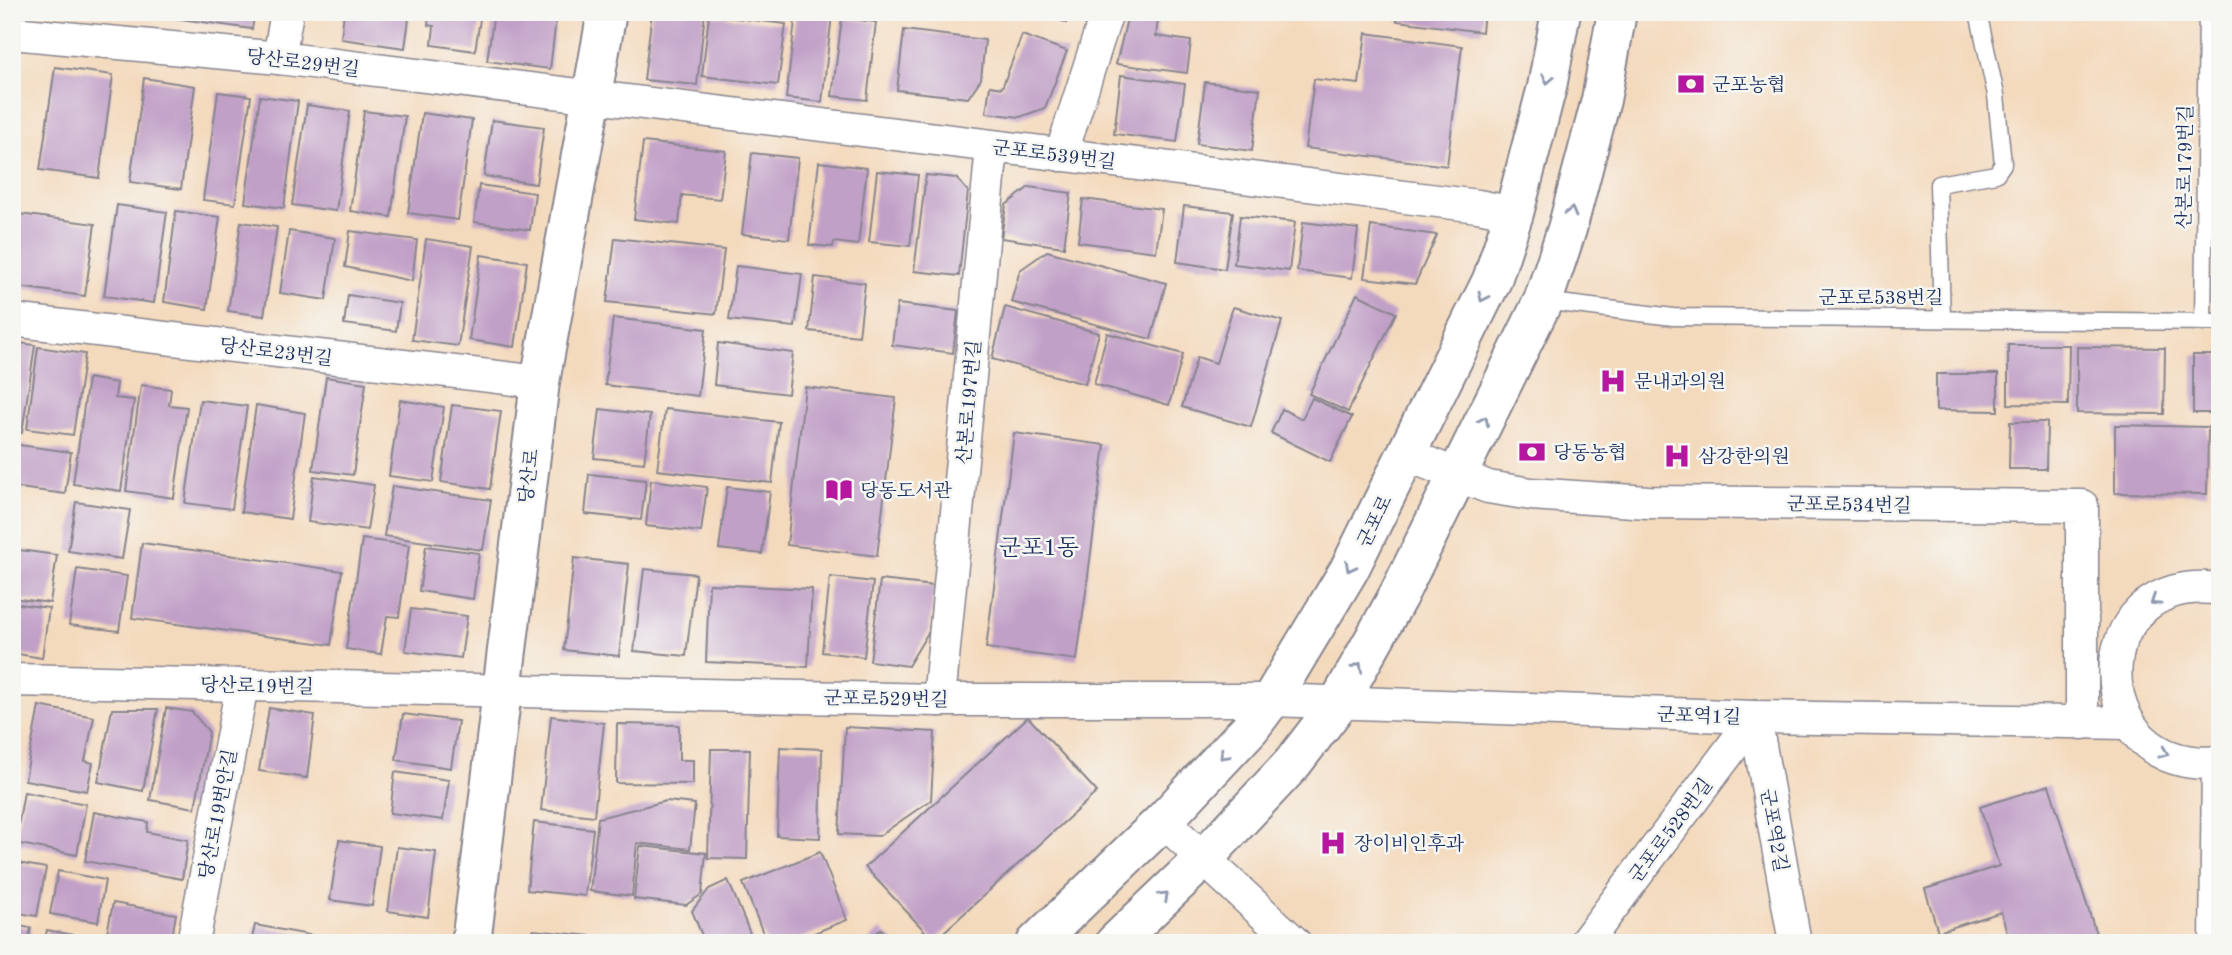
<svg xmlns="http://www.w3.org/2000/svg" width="2232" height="955" font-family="'Old Standard TT','Noto Serif KR',serif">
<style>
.building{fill:#c1a0c7}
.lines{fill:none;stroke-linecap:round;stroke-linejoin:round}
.lane-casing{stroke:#88848e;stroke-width:19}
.street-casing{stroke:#88848e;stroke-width:35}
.secondary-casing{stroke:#88848e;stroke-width:42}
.primary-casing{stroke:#88848e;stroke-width:42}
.lane{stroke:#fff;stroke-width:16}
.street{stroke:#fff;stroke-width:32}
.secondary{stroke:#fff;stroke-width:38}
.primary{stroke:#fff;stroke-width:38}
.oneway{stroke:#8d97ae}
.labels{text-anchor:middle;stroke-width:5;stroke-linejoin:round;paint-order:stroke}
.street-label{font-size:19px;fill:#1b2f5e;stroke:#f6f6f2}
.poi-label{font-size:19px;fill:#1b2f5e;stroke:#f6f6f2;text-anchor:start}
.quarter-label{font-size:23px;fill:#1b2f5e;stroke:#f6f6f2}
</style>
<rect width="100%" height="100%" fill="#f6f6f2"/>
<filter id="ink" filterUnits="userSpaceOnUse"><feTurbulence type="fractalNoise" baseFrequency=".0143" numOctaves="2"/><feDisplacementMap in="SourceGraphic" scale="14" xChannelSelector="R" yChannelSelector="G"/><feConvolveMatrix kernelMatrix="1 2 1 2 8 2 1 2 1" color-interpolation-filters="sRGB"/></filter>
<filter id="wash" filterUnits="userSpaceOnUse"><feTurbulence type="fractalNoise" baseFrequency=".00686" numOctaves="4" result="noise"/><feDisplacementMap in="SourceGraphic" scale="28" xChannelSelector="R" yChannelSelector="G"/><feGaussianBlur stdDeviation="1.57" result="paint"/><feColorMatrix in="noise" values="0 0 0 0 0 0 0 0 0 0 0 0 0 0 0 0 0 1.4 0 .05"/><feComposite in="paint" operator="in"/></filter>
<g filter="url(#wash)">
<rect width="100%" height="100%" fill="#f4dabd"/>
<g id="blocks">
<g class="building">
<path d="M161,12H255L252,29L160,16Z"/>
<path d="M344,12H410L405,48L341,39Z"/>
<path d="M429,12L481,13L475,51L432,45L434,26L428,25Z"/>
<path d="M494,12L556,20L550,69L487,61Z"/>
<path d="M652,12H705L697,85L644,80Z"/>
<path d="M796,12L832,15L822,102L786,98Z"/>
<path d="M1043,12H1071L1066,23Z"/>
<path d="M1398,12H1484L1482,32L1397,21Z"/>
<path d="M709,15L786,24L778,85L702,76Z"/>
<path d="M1128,15L1158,19L1156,36L1191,41L1187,73L1116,64Z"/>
<path d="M842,18L876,22L867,100L832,96Z"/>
<path d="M904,30L985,40L981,79L968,98L897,90Z"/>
<path d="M1366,33L1462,46L1447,166L1305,148L1314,79L1359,84Z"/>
<path d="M1022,35L1067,51L1045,108L1020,117L986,113L990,86L1002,88Z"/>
<path d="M55,67L113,75L99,178L40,170Z"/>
<path d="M1121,75L1185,84L1177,142L1114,134Z"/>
<path d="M144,78L195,86L181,189L130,182Z"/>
<path d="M1205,82L1260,89L1252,151L1197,144Z"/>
<path d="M218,92L251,96L235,204L203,200Z"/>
<path d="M260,96L298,101L284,208L245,203Z"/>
<path d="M307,105L350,111L336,211L292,205Z"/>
<path d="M2209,109H2220V199H2208Z"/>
<path d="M364,111L405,116L391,217L350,211Z"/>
<path d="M422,113L472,120L458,220L408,213Z"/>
<path d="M492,120L544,127L536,184L484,176Z"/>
<path d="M643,142L726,151L720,199L682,195L679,224L634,219Z"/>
<path d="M752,153L798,158L789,239L742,234Z"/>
<path d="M819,162L867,168L858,245L834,242L833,247L809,245Z"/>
<path d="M877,171L918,175L910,246L869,242Z"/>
<path d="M926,175L956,178L968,191L959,276L914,271Z"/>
<path d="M479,185L535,193L530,230L474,222Z"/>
<path d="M1029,187L1071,193L1064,247L1001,238L1006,205Z"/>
<path d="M1083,199L1162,209L1156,252L1078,242Z"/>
<path d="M117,205L167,212L154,303L104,296Z"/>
<path d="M1184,206L1233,212L1225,269L1177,262Z"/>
<path d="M176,211L220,217L207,309L164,302Z"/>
<path d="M12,213L95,224L85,296L19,287L12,279Z"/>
<path d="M1240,216L1295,222L1289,271L1234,264Z"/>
<path d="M241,222L277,227L264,316L228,311Z"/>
<path d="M1303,222L1358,229L1352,278L1297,271Z"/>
<path d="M1371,226L1437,235L1415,284L1364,278Z"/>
<path d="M289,231L335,238L326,300L280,293Z"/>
<path d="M350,231L417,240L412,281L345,267Z"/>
<path d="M615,238L724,250L716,314L607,302Z"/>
<path d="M426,239L473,246L458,346L412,340Z"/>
<path d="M1047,251L1166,283L1151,339L1011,302L1020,270Z"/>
<path d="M481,255L527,262L515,347L469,340Z"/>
<path d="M736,266L802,274L795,327L729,320Z"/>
<path d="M815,277L865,283L859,336L809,331Z"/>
<path d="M1357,294L1396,313L1348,412L1309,394Z"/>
<path d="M348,295L400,303L396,331L344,324Z"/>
<path d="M897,304L958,311L953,353L892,345Z"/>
<path d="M1005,307L1099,333L1085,384L992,359Z"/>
<path d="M1233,307L1282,321L1251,427L1182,407L1197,357L1216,363Z"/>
<path d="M613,318L706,329L698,396L605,385Z"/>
<path d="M1107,333L1183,354L1169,405L1094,384Z"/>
<path d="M12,342L35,345L22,433L12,431Z"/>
<path d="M718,343L793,353L788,394L714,385Z"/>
<path d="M2008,345H2069L2068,405L2008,404Z"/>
<path d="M38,347L85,354L73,435L27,429Z"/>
<path d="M2077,347L2165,348L2164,414L2077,413Z"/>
<rect x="2193" y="355" width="27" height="58"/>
<path d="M1936,374H1998V411L1936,410Z"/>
<path d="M326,377L366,383L353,475L313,470Z"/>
<path d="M88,378L117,383L115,398L134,400L121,491L73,484Z"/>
<path d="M141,385L171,389L169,405L187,407L174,498L126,491Z"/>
<path d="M805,387L896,398L877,556L787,545Z"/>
<path d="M1312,398L1352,417L1330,462L1271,433L1282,409L1302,419Z"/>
<path d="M200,400L247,406L232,509L185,503Z"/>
<path d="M400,400L444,407L433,482L389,476Z"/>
<path d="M256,405L305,413L290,519L241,512Z"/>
<path d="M452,405L501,411L490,489L441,482Z"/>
<path d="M600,409L650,415L644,463L594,458Z"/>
<path d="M665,409L779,422L772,483L657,470Z"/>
<path d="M2010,422H2047L2046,469H2009Z"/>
<path d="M2115,425L2208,427L2207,494L2115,493Z"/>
<path d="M1014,433L1105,445L1077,660L986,648Z"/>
<path d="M12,444L71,452L65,494L12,487Z"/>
<path d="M589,474L646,480L641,520L585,514Z"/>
<path d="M314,476L374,485L367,530L308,522Z"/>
<path d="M651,480L707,487L701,532L646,526Z"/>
<path d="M392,486L491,500L483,550L384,536Z"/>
<path d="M727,487L770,492L762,554L719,549Z"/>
<path d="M76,502L130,510L122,559L68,551Z"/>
<path d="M362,539L409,545L399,617L387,616L381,654L346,649Z"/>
<path d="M142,543L342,571L331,645L132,618Z"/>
<path d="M426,546L479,553L473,599L419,591Z"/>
<path d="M12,549L57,555L50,603L12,598Z"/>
<path d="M574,558L629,564L619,656L564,650Z"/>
<path d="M77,569L127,576L119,631L69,625Z"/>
<path d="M644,569L696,574L686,656L634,651Z"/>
<path d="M830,577L873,582L864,657L822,652Z"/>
<path d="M880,580L934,586L929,631L908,666L870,661Z"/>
<path d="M709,584L812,589L808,667L706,662Z"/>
<path d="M12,603L49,608L42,658L12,653Z"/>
<path d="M411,609L467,616L461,658L405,651Z"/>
<path d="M12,704H19L14,735L12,734Z"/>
<path d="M39,706L94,717L85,761L93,763L87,791L25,780Z"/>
<path d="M166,708L192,712L209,732L195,808L150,800Z"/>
<path d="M269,708L315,715L307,778L259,771Z"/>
<path d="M112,709H158L143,791L98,782Z"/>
<path d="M403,714L458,721L451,768L396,760Z"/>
<path d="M551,716L604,723L594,816L541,810Z"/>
<path d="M1028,717L1097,792L934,941L865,867Z"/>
<path d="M617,724L679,725V760H693V784L616,783Z"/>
<path d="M845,727L935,732L931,800L879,836L839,834Z"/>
<path d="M780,747L822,749L820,838L777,836Z"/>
<path d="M711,749H750L747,859L708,858Z"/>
<path d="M395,772L449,780L443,820L390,813Z"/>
<path d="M2049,785L2099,943H2010L2001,912L1938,932L1925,889L1999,866L1980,807Z"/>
<path d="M24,792L86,804L77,855L15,843Z"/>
<path d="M666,801L695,804L690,849L637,843L632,896L590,891L598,818Z"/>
<path d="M94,812L148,822L147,832L188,840L182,879L85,861Z"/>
<path d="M534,822L593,829L585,896L527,890Z"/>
<path d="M339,840L380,846L372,906L330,900Z"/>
<path d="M640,846L706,853L702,894L686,905L634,899Z"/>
<path d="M397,847L436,852L428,917L388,911Z"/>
<path d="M820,852L847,920L789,943H767L743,883Z"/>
<path d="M12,862L46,868L37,916L12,912Z"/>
<path d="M58,871L105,880L98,922L50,914Z"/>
<path d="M728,880L754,943H705L692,911L709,889Z"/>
<path d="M113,903L176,914L171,943H105Z"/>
<path d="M12,925L31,928L28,943H12Z"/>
<path d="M255,925L342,941V943H251Z"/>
<path d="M881,929L895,943H866Z"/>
<path d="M47,930L94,939L93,943H44Z"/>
<path d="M533,930L599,937L598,943H532Z"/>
</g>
</g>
</g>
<g filter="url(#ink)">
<use href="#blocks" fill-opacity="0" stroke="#88848e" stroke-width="2"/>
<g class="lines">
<g class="lane-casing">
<g id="lane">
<path d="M1543,301L1673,317L2220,322"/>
<path d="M1942,318L1938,184L1996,174L2003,164L1996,95L1978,12"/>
<path d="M2203,322L2207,12"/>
</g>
</g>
<g class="street-casing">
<g id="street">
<path d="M12,33L279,58L1478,206L1514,213"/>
<path d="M279,58L287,12"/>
<path d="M1061,155L1107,12"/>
<path d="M12,320L540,382"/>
<path d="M1407,455L1488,487L1531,494L1648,502L2082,506V723"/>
<path d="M2220,589C2080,569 2081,777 2220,762"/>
<path d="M12,680L939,700H1271L1755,717L2128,723"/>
<path d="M939,700L992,147"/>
<path d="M1755,717L1795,943"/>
<path d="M1163,821L1295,943"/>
<path d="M193,943L242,685"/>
<path d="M1585,943L1755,717"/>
<path d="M2216,943L2218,763"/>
</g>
</g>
<g class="secondary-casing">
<path id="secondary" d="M471,943L540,382L607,12"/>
</g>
<g class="primary-casing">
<g id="primary">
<path d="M1036,943L1163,821L1250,728L1271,700L1349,570L1492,280L1514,213L1547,87L1561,12"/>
<path d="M1115,943L1204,858L1292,764L1338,704L1398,596L1543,301L1567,229L1601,100L1617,12"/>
</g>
</g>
<use href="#lane" class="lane"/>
<use href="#street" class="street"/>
<use href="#secondary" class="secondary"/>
<use href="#primary" class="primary"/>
</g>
<defs><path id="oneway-chevron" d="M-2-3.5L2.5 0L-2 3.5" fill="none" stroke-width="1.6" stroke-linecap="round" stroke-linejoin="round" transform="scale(1.75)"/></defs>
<g class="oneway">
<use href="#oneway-chevron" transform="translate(1548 79) rotate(101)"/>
<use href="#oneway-chevron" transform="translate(1571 212) rotate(-75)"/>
<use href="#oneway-chevron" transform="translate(1483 297) rotate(116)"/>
<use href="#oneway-chevron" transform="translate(1484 421) rotate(-64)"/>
<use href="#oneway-chevron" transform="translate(1350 567) rotate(118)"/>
<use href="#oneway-chevron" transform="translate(2155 601) rotate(146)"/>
<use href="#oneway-chevron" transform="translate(1358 667) rotate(-61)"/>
<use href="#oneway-chevron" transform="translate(2164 753) rotate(23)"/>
<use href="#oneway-chevron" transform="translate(1224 755) rotate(133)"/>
<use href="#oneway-chevron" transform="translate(1164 896) rotate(-44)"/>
</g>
</g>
<defs>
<g id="bank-bare" transform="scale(2.1)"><path d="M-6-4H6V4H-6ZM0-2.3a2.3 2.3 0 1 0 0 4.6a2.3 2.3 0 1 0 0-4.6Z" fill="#b5179e" stroke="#f6f6f2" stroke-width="2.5" paint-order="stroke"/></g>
<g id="hospital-bare" transform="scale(2.1)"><path d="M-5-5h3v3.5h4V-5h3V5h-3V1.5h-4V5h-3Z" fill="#b5179e" stroke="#f6f6f2" stroke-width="2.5" paint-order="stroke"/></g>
<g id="library-bare" transform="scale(2.1)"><path d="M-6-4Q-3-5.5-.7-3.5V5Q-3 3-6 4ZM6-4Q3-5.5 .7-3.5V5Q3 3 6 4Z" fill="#b5179e" stroke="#f6f6f2" stroke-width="2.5" paint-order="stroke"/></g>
</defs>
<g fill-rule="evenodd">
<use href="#bank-bare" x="1691" y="84"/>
<use href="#hospital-bare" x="1613" y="381"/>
<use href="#bank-bare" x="1532" y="452"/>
<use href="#hospital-bare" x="1677" y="456"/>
<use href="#library-bare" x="839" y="490"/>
<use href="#hospital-bare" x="1333" y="843"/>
</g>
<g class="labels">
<g class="street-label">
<text transform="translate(303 62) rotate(7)" y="7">당산로29번길</text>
<text transform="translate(1054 154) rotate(7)" y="7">군포로539번길</text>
<text transform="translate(2184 167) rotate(-89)" y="7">산본로179번길</text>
<text x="1881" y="304">군포로538번길</text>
<text transform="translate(276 351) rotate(7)" y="7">당산로23번길</text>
<text transform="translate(968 402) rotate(-85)" y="7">산본로197번길</text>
<text transform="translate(528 476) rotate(-83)" y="7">당산로</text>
<text transform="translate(1849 504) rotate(1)" y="7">군포로534번길</text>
<text transform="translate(1374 521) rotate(-64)" y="7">군포로</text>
<text transform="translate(257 685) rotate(1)" y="7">당산로19번길</text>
<text transform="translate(886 698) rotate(1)" y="7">군포로529번길</text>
<text transform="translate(1699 715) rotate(2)" y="7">군포역1길</text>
<text transform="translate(217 814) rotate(-79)" y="7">당산로19번안길</text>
<text transform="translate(1670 830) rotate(-53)" y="7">군포로528번길</text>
<text transform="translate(1775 830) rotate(80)" y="7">군포역2길</text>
</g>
<g class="poi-label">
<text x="1712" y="91">군포농협</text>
<text x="1634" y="388">문내과의원</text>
<text x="1553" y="459">당동농협</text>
<text x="1698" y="463">삼강한의원</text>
<text x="860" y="497">당동도서관</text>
<text x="1354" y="850">장이비인후과</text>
</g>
<g class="quarter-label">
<text x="1039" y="555">군포1동</text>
</g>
</g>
<rect width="2232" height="955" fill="none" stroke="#f6f6f2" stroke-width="42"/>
</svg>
